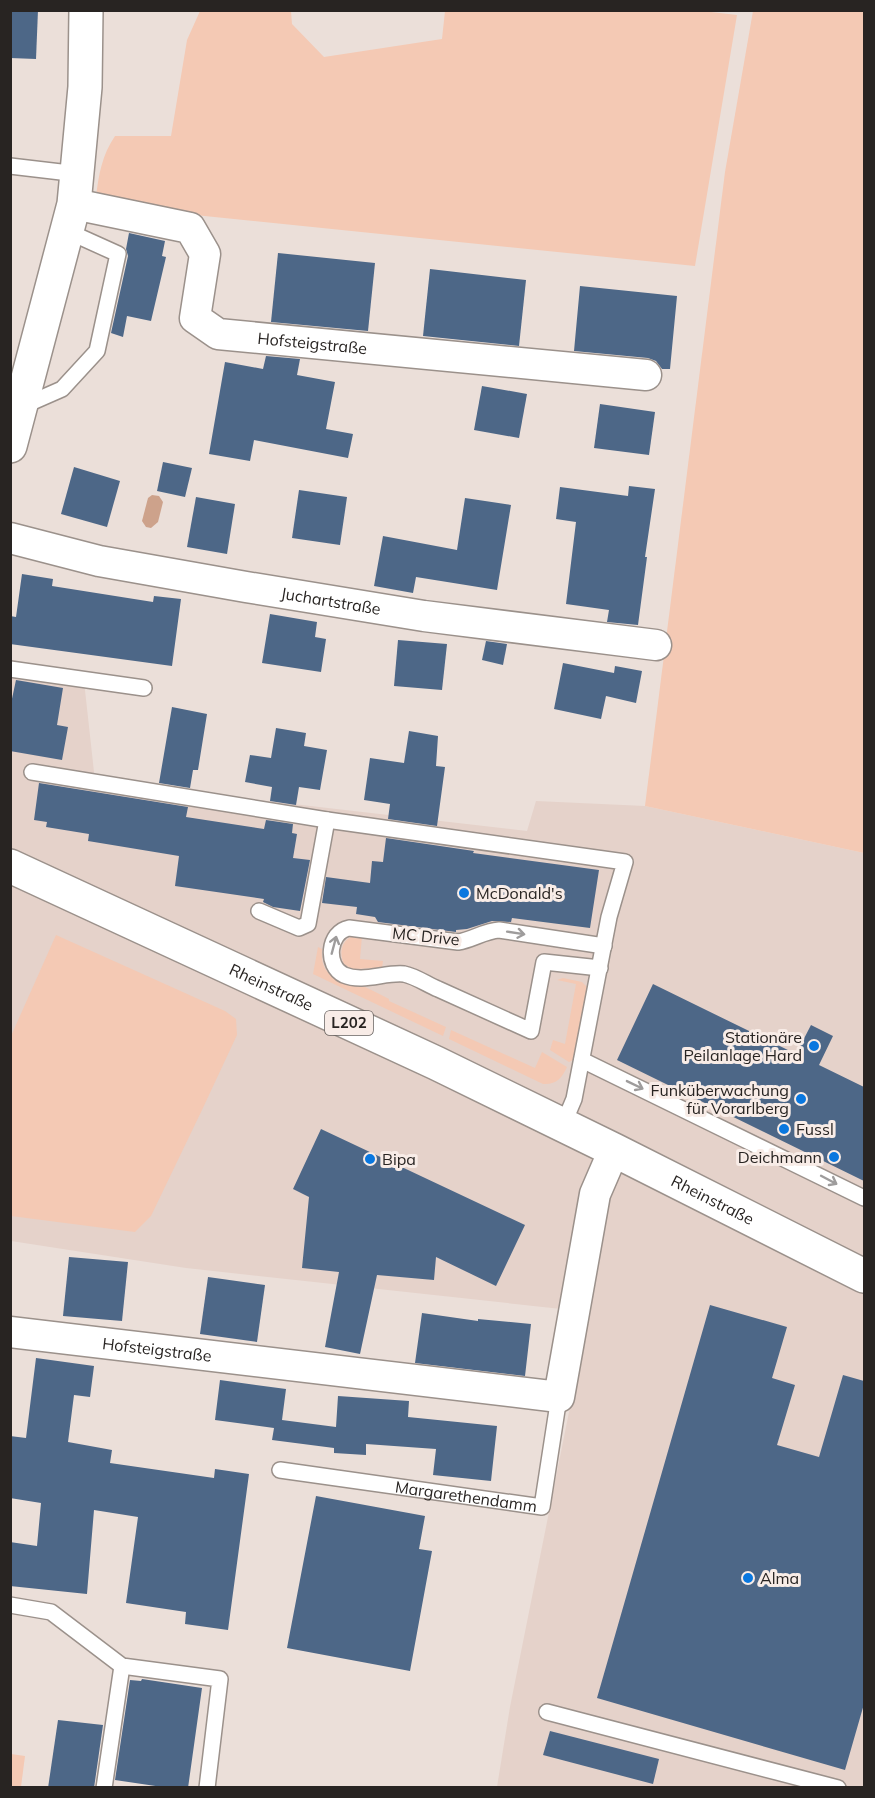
<svg xmlns="http://www.w3.org/2000/svg" width="875" height="1798" font-family="Mulish,sans-serif">
<style>
.built{fill:#e5d2ca}
.green{fill:#f4c9b4}
.water{fill:#cda28b}
.building{fill:#4d6787}
.lines{fill:none;stroke-linecap:round;stroke-linejoin:round}
.lane-casing{stroke:#9b918b;stroke-width:18}
.street-casing{stroke:#9b918b;stroke-width:33}
.secondary-casing{stroke:#9b918b;stroke-width:36}
.primary-casing{stroke:#9b918b;stroke-width:36}
.lane{stroke:#fff;stroke-width:15}
.street{stroke:#fff;stroke-width:30}
.secondary{stroke:#fff;stroke-width:33}
.primary{stroke:#fff;stroke-width:33}
.oneway{stroke:#9e9c9c}
.poi-dot{fill:#0977df;stroke:#f8ece7;stroke-width:2}
.labels{text-anchor:middle;stroke-width:6;stroke-linejoin:round;paint-order:stroke}
.shield{fill:#f8ece7;stroke:#66605d;stroke-width:1.5}
.shield-label{font-size:15px;font-weight:bold;fill:#282422}
.street-label{font-size:16px;fill:#282422;stroke:#f8ece7}
.poi-label{font-size:16px;fill:#282422;stroke:#f8ece7;text-anchor:start}
</style>
<rect width="100%" height="100%" fill="#ebdfd9"/>
<path class="built" d="M10,660L83,672L95,781L527,831L536,801L645,806L864,853V1787H497L510,1707L589,1312L186,1268L11,1241Z"/>
<g class="green">
<path d="M694,10L737,15L695,266L185,214L96,196C99,174 102,155 115,136H171L187,40L200,11H291L292,24L324,57L442,39L445,11Z"/>
<path d="M753,11H864V853L645,806L725,172Z"/>
<path d="M56,935L225,1011L236,1019L237,1035L202,1110L151,1216L135,1232L11,1216V1036Z"/>
<path d="M352,936H362L360,959L383,961L382,968L352,969L344,964C339,953 341,942 352,936Z"/>
<path d="M318,947L322,949C319,981 343,977 363,986C372,990 381,995 389,999V1001L446,1027L443,1036L313,974Z"/>
<path d="M563,978L582,982L587,987L573,1060L569,1062L550,1050L553,1040L565,1044L576,984L557,980Z"/>
<path d="M451,1030L535,1068L542,1052L567,1067C562,1078 556,1085 543,1084L449,1039Z"/>
<path d="M11,1754L25,1756L21,1787H11Z"/>
</g>
<path class="water" d="M152,495L159,496L163,502L158,522L151,528L146,527L142,521L148,498Z"/>
<g class="building">
<path d="M10,10H38L36,59L10,58Z"/>
<path d="M129,233L165,241L162,256L166,257L151,321L127,316L123,337L111,333L128,256L126,249Z"/>
<path d="M278,253L375,263L368,331L271,322Z"/>
<path d="M430,269L526,280L519,346L423,336Z"/>
<path d="M580,286L677,296L670,369H662L656,361L648,358L574,351Z"/>
<path d="M266,356L300,359L297,375L335,382L326,429L353,434L348,458L254,440L250,461L209,454L225,362L263,369Z"/>
<path d="M482,386L527,394L519,438L474,430Z"/>
<path d="M600,404L655,412L649,455L594,448Z"/>
<path d="M163,462L192,468L185,497L157,491Z"/>
<path d="M74,467L120,481L107,527L61,514Z"/>
<path d="M629,486L655,489L645,557H647L638,625L607,622L609,610L566,604L576,522L556,519L560,487L628,496Z"/>
<path d="M299,490L347,497L340,545L292,538Z"/>
<path d="M196,497L235,504L227,554L187,547Z"/>
<path d="M465,498L511,505L497,590L416,577L413,593L374,586L383,536L457,550Z"/>
<path d="M22,574L53,579L52,586L153,602L154,596L181,599L172,666L10,644V616L16,617Z"/>
<path d="M270,614L317,622L315,637L326,639L321,672L262,663Z"/>
<path d="M398,640L447,644L442,690L394,686Z"/>
<path d="M486,641L507,644L503,665L482,660Z"/>
<path d="M563,663L614,673L615,666L642,671L636,703L606,696L601,719L554,709Z"/>
<path d="M16,680L63,688L57,725L68,727L62,760L10,751V708Z"/>
<path d="M172,707L207,714L198,770H193L190,788L159,783Z"/>
<path d="M276,728L306,733L304,746L327,750L320,790L299,787L296,805L270,801L272,787L245,782L250,755L271,758Z"/>
<path d="M409,731L438,736L436,766L445,767L437,826L388,819L390,804L364,800L370,758L404,763Z"/>
<path d="M39,783L188,807L186,817L264,829L266,820L293,824L292,833L297,834L293,858L310,860L300,911L273,907L263,902L264,899L175,886L179,856L88,841L89,834L46,827L47,822L34,820Z"/>
<path d="M386,838L474,851L473,853L599,870L590,928L512,918L511,922L492,921L467,929L456,930V932L378,922L375,917L356,914L357,907L322,903L326,877L370,883L372,861L383,862Z"/>
<path d="M653,984L796,1054L811,1025L833,1036L819,1065L864,1087V1181L617,1060Z"/>
<path d="M321,1129L525,1225L496,1286L436,1257L434,1280L377,1275L360,1354L325,1347L339,1272L302,1268L309,1197L293,1189Z"/>
<path d="M69,1257L128,1262L122,1321L63,1316Z"/>
<path d="M208,1277L265,1285L257,1342L200,1334Z"/>
<path d="M710,1305L787,1327L772,1378L795,1385L777,1445L819,1457L843,1375L864,1381V1704L845,1770L597,1698Z"/>
<path d="M422,1313L478,1321V1319L531,1324L525,1376L415,1363Z"/>
<path d="M36,1358L94,1366L90,1397L74,1395L68,1442L112,1450L110,1463L214,1478L215,1469L249,1474L228,1630L185,1624L186,1612L126,1603L138,1517L94,1510L87,1594L10,1586V1542L37,1546L41,1503L10,1498V1436L26,1438Z"/>
<path d="M220,1380L286,1389L282,1420L336,1427L338,1396L409,1401L408,1417L497,1426L491,1481L433,1475L436,1449L366,1444V1455L334,1453V1448L272,1440L274,1428L215,1420Z"/>
<path d="M316,1496L425,1516L419,1549L432,1551L410,1671L287,1648Z"/>
<path d="M142,1679L202,1688L188,1788H169L115,1780L130,1680L141,1681Z"/>
<path d="M58,1720L103,1725L94,1788H48Z"/>
<path d="M550,1731L659,1759L653,1784L543,1755Z"/>
</g>
<g class="lines">
<g class="lane-casing">
<g id="lane">
<path d="M10,166L78,174"/>
<path d="M21,407L62,389L97,351L118,254L67,231"/>
<path d="M10,669L144,688"/>
<path d="M32,772L327,820L625,862L609,917L574,1099L563,1125"/>
<path d="M259,911L299,928L308,924L327,820"/>
<path d="M600,968L544,962L531,1031C500,1017 469,1003 438,989C428,985 415,976 404,974C385,972 363,983 344,975C325,966 328,932 349,928L458,942C472,940 484,931 499,930L604,946"/>
<path d="M582,1060L864,1198"/>
<path id="s1" d="M280,1470L542,1507L559,1397"/>
<path d="M10,1605L51,1612L122,1666L220,1679L207,1788"/>
<path d="M547,1712L838,1788"/>
<path d="M104,1788L122,1666"/>
</g>
</g>
<g class="street-casing">
<g id="street">
<path id="s2" d="M74,204L190,228L205,254L195,318L218,334L646,375"/>
<path id="s3" d="M10,538L99,561L246,587L424,616L656,645"/>
<path id="s4" d="M10,1332L559,1397L595,1194L614,1150"/>
</g>
</g>
<g class="secondary-casing">
<path id="secondary" d="M10,446L74,204L85,87L86,10"/>
</g>
<g class="primary-casing">
<g id="primary">
<path id="s5" d="M10,866L436,1063L614,1150L864,1276"/>
</g>
</g>
<use href="#lane" class="lane"/>
<use href="#street" class="street"/>
<use href="#secondary" class="secondary"/>
<use href="#primary" class="primary"/>
</g>
<defs><path id="oneway-shaft" d="M-6 0H5M1.5-3L5.5 0L1.5 3" fill="none" stroke-width="1.6" stroke-linecap="round" stroke-linejoin="round" transform="scale(1.5)"/></defs>
<g class="oneway">
<use href="#oneway-shaft" transform="translate(516 933) rotate(9)"/>
<use href="#oneway-shaft" transform="translate(334 945) rotate(-75)"/>
<use href="#oneway-shaft" transform="translate(635 1085) rotate(26)"/>
<use href="#oneway-shaft" transform="translate(829 1180) rotate(28)"/>
</g>
<g class="poi-dot">
<circle cx="464" cy="893" r="6"/>
<circle cx="814" cy="1046" r="6"/>
<circle cx="801" cy="1099" r="6"/>
<circle cx="784" cy="1129" r="6"/>
<circle cx="834" cy="1157" r="6"/>
<circle cx="370" cy="1159" r="6"/>
<circle cx="748" cy="1578" r="6"/>
</g>
<g class="labels">
<rect class="shield" x="325" y="1011" width="48" height="24" rx="4.5"/>
<g class="shield-label">
<text x="349" y="1028">L202</text>
</g>
<g class="street-label">
<text dy="6" stroke="none"><textPath href="#s2" startOffset="336">Hofsteigstraße</textPath></text>
<text dy="6" stroke="none"><textPath href="#s3" startOffset="327">Juchartstraße</textPath></text>
<text transform="translate(426 936) rotate(6)" y="6">MC Drive</text>
<text dy="6" stroke="none"><textPath href="#s5" startOffset="288">Rheinstraße</textPath></text>
<text dy="6" stroke="none"><textPath href="#s5" startOffset="778">Rheinstraße</textPath></text>
<text dy="6" stroke="none"><textPath href="#s4" startOffset="148">Hofsteigstraße</textPath></text>
<text dy="6" stroke="none"><textPath href="#s1" startOffset="188">Margarethendamm</textPath></text>
</g>
<g class="poi-label">
<text x="476" y="899">McDonald's</text>
<text x="802" y="1043" text-anchor="end">Stationäre<tspan x="802" dy="18">Peilanlage Hard</tspan></text>
<text x="789" y="1096" text-anchor="end">Funküberwachung<tspan x="789" dy="18">für Vorarlberg</tspan></text>
<text x="796" y="1135">Fussl</text>
<text x="822" y="1163" text-anchor="end">Deichmann</text>
<text x="382" y="1165">Bipa</text>
<text x="760" y="1584">Alma</text>
</g>
</g>
<rect width="875" height="1798" fill="none" stroke="#282422" stroke-width="24"/>
</svg>
